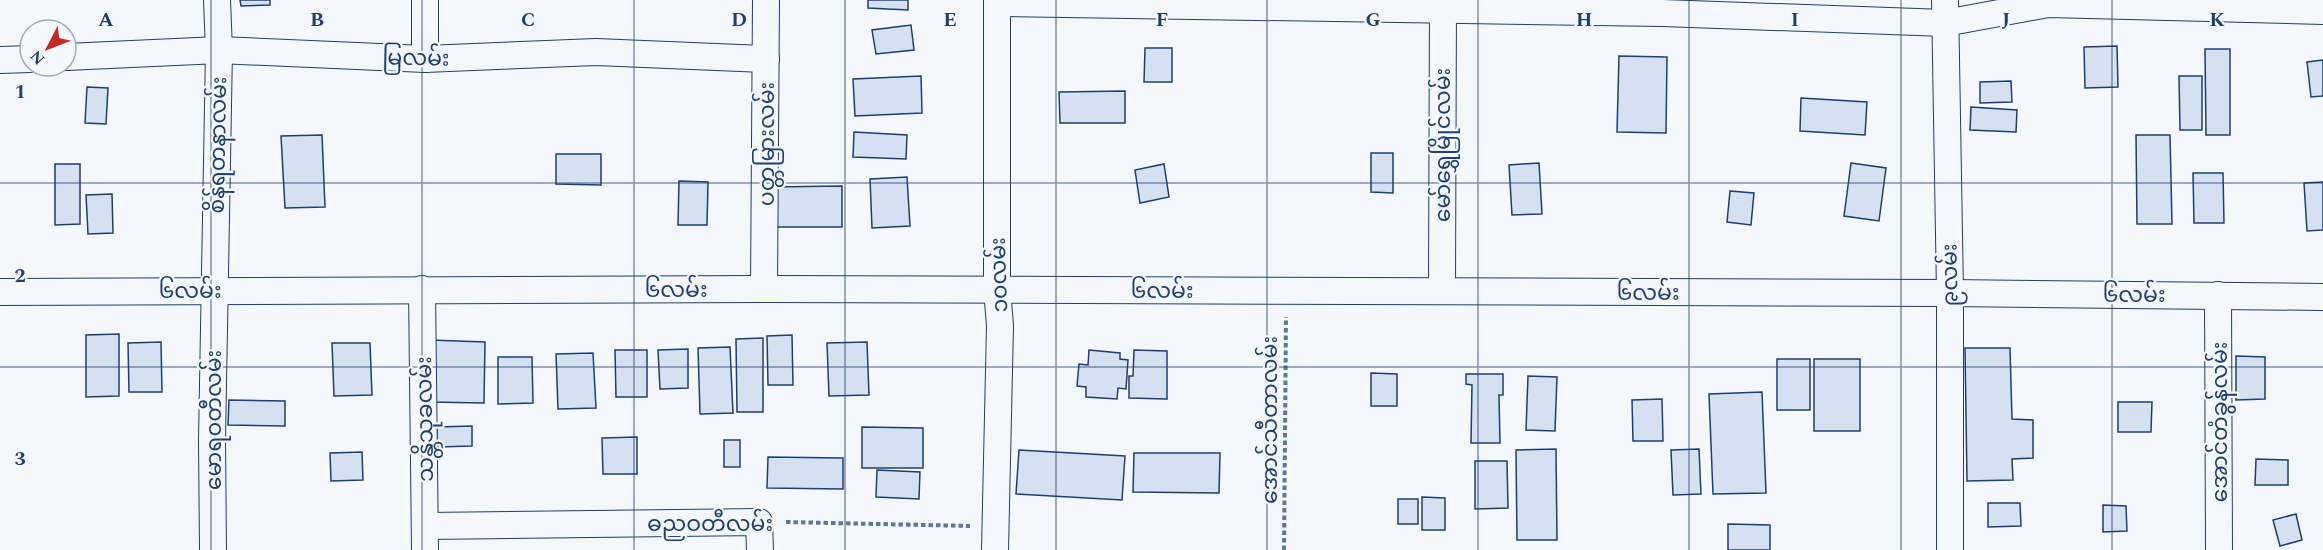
<svg xmlns="http://www.w3.org/2000/svg" width="2323" height="550" font-family="Spectral,'Noto Sans Myanmar',serif">
<style>
.building{fill:#d5e0f0;stroke:#1d3f73;stroke-width:1.5}
.lines{fill:none;stroke-linecap:round;stroke-linejoin:round}
.street-casing{stroke:#1d3f73;stroke-width:28}
.path{stroke:#5e769c;stroke-width:4;stroke-dasharray:4.5 3;stroke-linecap:butt}
.street{stroke:#f4f7fb;stroke-width:26}
.grid{fill:none;stroke:#1d3f73;stroke-width:1.5;stroke-opacity:0.55}
.labels{text-anchor:middle;stroke-width:4.5;stroke-linejoin:round;paint-order:stroke}
.street-label{font-size:22px;fill:#1d3f73;stroke:#f4f7fb}
.grid-label{font-size:20px;text-anchor:middle;font-weight:bold;fill:#1d3f73;stroke:#f4f7fb;stroke-width:4.5;stroke-linejoin:round;paint-order:stroke}
</style>
<rect width="100%" height="100%" fill="#f4f7fb"/>
<g class="building">
<path d="M240,0H270V5L241,6Z"/>
<path d="M868,0H908V10L868,8Z"/>
<path d="M911,25L914,50L876,54L872,30Z"/>
<path d="M2117,46L2118,87L2085,88L2084,47Z"/>
<path d="M1145,48H1172V82H1144Z"/>
<path d="M2205,49H2230V135H2206Z"/>
<path d="M1619,56L1667,57L1666,133L1617,132Z"/>
<path d="M2323,60V96L2311,97L2307,62Z"/>
<path d="M921,76L922,113L855,116L853,79Z"/>
<path d="M2179,76H2202V130H2180Z"/>
<path d="M2011,81L2012,102L1980,103V82Z"/>
<path d="M87,87L108,88L106,124L85,123Z"/>
<path d="M1125,91V123H1060L1059,92Z"/>
<path d="M1801,98L1867,102L1865,135L1800,131Z"/>
<path d="M1971,107L2017,110L2016,132L1970,130Z"/>
<path d="M854,132L907,135L906,159L853,157Z"/>
<path d="M322,135L325,207L285,208L281,136Z"/>
<path d="M2136,135H2170L2172,224H2137Z"/>
<path d="M1371,153H1393V193L1371,192Z"/>
<path d="M556,154H601V185L556,184Z"/>
<path d="M1539,163L1542,214L1512,215L1509,165Z"/>
<path d="M1851,163L1886,168L1879,221L1844,216Z"/>
<path d="M55,164H80V224L55,225Z"/>
<path d="M1164,164L1169,197L1140,203L1135,170Z"/>
<path d="M2193,173H2223L2224,223H2194Z"/>
<path d="M907,177L910,226L872,228L870,179Z"/>
<path d="M679,181L708,182L707,225H678Z"/>
<path d="M2323,182V230L2307,231L2304,183Z"/>
<path d="M842,186V227H771V187Z"/>
<path d="M1730,191L1754,193L1751,225L1727,222Z"/>
<path d="M112,194L113,233L88,234L86,195Z"/>
<path d="M119,334V396L86,397V335Z"/>
<path d="M792,335L793,385H768L767,336Z"/>
<path d="M763,338V412H737L736,339Z"/>
<path d="M430,340L485,342L484,403L429,402Z"/>
<path d="M161,342L162,392H129L128,343Z"/>
<path d="M867,342L869,395L829,396L827,343Z"/>
<path d="M332,343H370L372,395L334,396Z"/>
<path d="M730,347L733,413L700,414L698,348Z"/>
<path d="M1965,348H2010L2012,419L2033,420V458L2012,459L2013,480L1967,481Z"/>
<path d="M688,349V388L660,389L658,350Z"/>
<path d="M615,350H647V397H616Z"/>
<path d="M1089,350L1120,353V359L1128,360L1126,389L1118,388L1117,399L1086,397V387L1077,386L1079,364L1088,365Z"/>
<path d="M1134,350L1167,351V399L1129,398V376H1133Z"/>
<path d="M593,353L596,408L558,409L556,354Z"/>
<path d="M2236,356L2265,357V399L2236,400Z"/>
<path d="M498,357H532L533,403L498,404Z"/>
<rect x="1777" y="359" width="33" height="51"/>
<rect x="1814" y="359" width="46" height="72"/>
<path d="M1371,373L1397,374V406H1371Z"/>
<path d="M1466,374H1503V395H1499L1500,443H1471L1472,385L1466,384Z"/>
<path d="M1528,376L1557,377L1555,431L1526,430Z"/>
<path d="M1762,392L1766,493L1713,494L1709,394Z"/>
<path d="M1662,399L1663,441H1633L1632,400Z"/>
<path d="M229,400L285,401V426L228,425Z"/>
<path d="M2118,402H2152L2151,432H2118Z"/>
<path d="M472,426V446L437,447V427Z"/>
<path d="M862,427L923,428V468H862Z"/>
<path d="M637,437V474H603L602,438Z"/>
<rect x="724" y="440" width="16" height="27"/>
<path d="M1556,449L1557,540H1517L1516,450Z"/>
<path d="M1699,449L1701,494L1673,495L1671,450Z"/>
<path d="M1019,450L1125,456L1122,500L1016,494Z"/>
<path d="M362,452L363,480L331,481L330,453Z"/>
<path d="M1134,453H1220L1219,493L1133,492Z"/>
<path d="M768,457L843,458V489L767,488Z"/>
<path d="M2256,459L2288,460V485H2255Z"/>
<path d="M1475,461H1507L1508,508L1475,509Z"/>
<path d="M877,470L920,472L919,499L876,497Z"/>
<path d="M1422,497L1445,498V530H1422Z"/>
<rect x="1398" y="499" width="20" height="25"/>
<path d="M1988,503H2020L2021,526L1988,527Z"/>
<path d="M2103,505L2126,506L2127,531L2103,532Z"/>
<path d="M2296,514L2302,540L2280,546L2273,520Z"/>
<path d="M1728,524L1770,525V550H1728Z"/>
</g>
<g class="lines">
<g class="street-casing">
<g id="street">
<path d="M425,0V59"/>
<path d="M1945,0L1950,293V550"/>
<path d="M997,3L1662,13L1945,23L2048,4L2323,11"/>
<path d="M66,57L219,50L425,59L596,52L766,59"/>
<path d="M0,60L30,59"/>
<path d="M422,289L425,550"/>
<path d="M764,289L766,0"/>
<path d="M1442,291L1443,0"/>
<path d="M0,292L764,289L1950,293L2323,297"/>
<path d="M2218,295L2219,550"/>
<path d="M426,526L759,522L760,550"/>
<path d="M213,550L212,440L219,50L217,0"/>
<path d="M995,550L1000,326L997,289V0"/>
</g>
</g>
<g class="path">
<path d="M786,522L970,526"/>
<path d="M1284,550L1286,317"/>
</g>
<use href="#street" class="street"/>
</g>
<path class="grid" d="M211,0V550M422,0V550M634,0V550M845,0V550M1056,0V550M1267,0V550M1478,0V550M1689,0V550M1901,0V550M2112,0V550M0,183H2323M0,367H2323"/>
<g class="labels">
<g class="street-label">
<text transform="translate(416 57) rotate(1)" y="8">မြလမ်း</text>
<text transform="translate(766 144) rotate(-90)" y="8">ပတ္တမြားလမ်း</text>
<text transform="translate(217 145) rotate(-89)" y="8">စိန်ရတနာလမ်း</text>
<text transform="translate(1442 145) rotate(-90)" y="8">မော်ရွှေမြိုင်လမ်း</text>
<text transform="translate(998 275) rotate(-92)" y="8">၁၀လမ်း</text>
<text transform="translate(1949 275) rotate(-91)" y="8">၉လမ်း</text>
<text x="676" y="297">၆လမ်း</text>
<text x="190" y="298">၆လမ်း</text>
<text x="1162" y="298">၆လမ်း</text>
<text x="1648" y="300">၆လမ်း</text>
<text x="2134" y="302">၆လမ်း</text>
<text transform="translate(424 419) rotate(-91)" y="8">သန္တိသုခလမ်း</text>
<text transform="translate(213 420) rotate(-90)" y="8">မောရဝတီလမ်း</text>
<text transform="translate(1269 420) rotate(-90)" y="8">အောင်သီတာလမ်း</text>
<text transform="translate(2219 422) rotate(-90)" y="8">အောင်တံခွန်လမ်း</text>
<text x="710" y="531">ဓညဝတီလမ်း</text>
</g>
</g>
<g class="grid-label">
<text x="106" y="26">A</text>
<text x="317" y="26">B</text>
<text x="528" y="26">C</text>
<text x="739" y="26">D</text>
<text x="950" y="26">E</text>
<text x="1162" y="26">F</text>
<text x="1373" y="26">G</text>
<text x="1584" y="26">H</text>
<text x="1795" y="26">I</text>
<text x="2006" y="26">J</text>
<text x="2217" y="26">K</text>
<text x="20" y="98">1</text>
<text x="20" y="282">2</text>
<text x="20" y="465">3</text>
</g>
<g transform="translate(48 48) rotate(228)"><circle r="28" fill="#f4f7fb" stroke="#9eadc5" stroke-width="1.5"/>
<path d="M0-4.5L10 22L0 15L-10 22Z" fill="#c62828"/>
<text y="-9" font-size="16" font-weight="bold" text-anchor="middle" fill="#1d3f73">N</text>
</g>
</svg>
